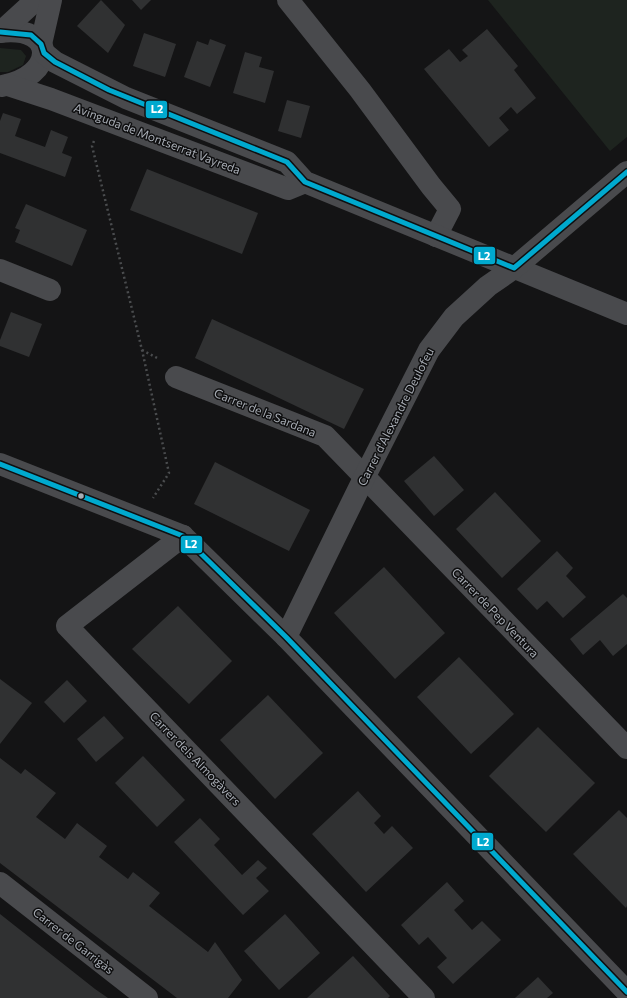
<svg xmlns="http://www.w3.org/2000/svg" width="627" height="998" font-family="Commissioner,sans-serif">
<style>
.green{fill:#1e241f}
.building{fill:#303132}
.lines{fill:none;stroke-linecap:round;stroke-linejoin:round}
.path{stroke:#4a4c4e;stroke-width:2.5;stroke-dasharray:2 3;stroke-linecap:butt}
.minor{stroke:#494a4d;stroke-width:22}
.bus-1-casing{stroke:#0f0f10;stroke-width:8}
.bus-1{stroke:#00a9ce;stroke-width:5}
.bus-dot{fill:#a7acb4;stroke:#0f0f10;stroke-width:1.5}
.labels{text-anchor:middle;stroke-width:3;stroke-linejoin:round;paint-order:stroke}
.street-label{font-size:12px;fill:#a7acb4;stroke:#0f0f10}
.line-badge{stroke:#0f0f10;stroke-width:1.5}
.badge-label{font-size:11px;text-anchor:middle;font-weight:bold;fill:#fff}
</style>
<rect width="100%" height="100%" fill="#141415"/>
<g class="green">
<path d="M488,0H627V137L610,151Z"/>
<path d="M0,48L21,50L26,56L23,65L8,72H0Z"/>
</g>
<g class="building">
<path d="M101,0L125,25L108,53L77,26Z"/>
<path d="M132,0H151L141,10Z"/>
<path d="M487,29L518,66L514,70L536,98L517,114L511,107L499,118L509,130L489,147L424,69L449,49L460,62L468,56L462,50Z"/>
<path d="M144,33L176,44L165,77L133,66Z"/>
<path d="M210,39L226,45L210,87L184,77L197,41L208,45Z"/>
<path d="M245,52L262,57L259,67L274,71L265,103L233,93Z"/>
<path d="M287,100L310,106L301,138L278,131Z"/>
<path d="M3,113L21,119L15,136L45,147L51,130L68,137L62,153L72,157L65,177L0,153V121Z"/>
<path d="M147,169L258,213L242,254L130,210Z"/>
<path d="M26,204L87,230L72,266L15,242L20,230L15,228Z"/>
<path d="M11,312L42,324L29,357L0,346V340Z"/>
<path d="M212,319L364,389L344,429L195,358Z"/>
<path d="M434,456L464,490L434,516L404,481Z"/>
<path d="M215,462L310,510L289,551L194,504Z"/>
<path d="M495,492L541,541L502,578L456,529Z"/>
<path d="M557,551L573,568L566,576L586,597L563,618L547,601L537,610L517,589Z"/>
<path d="M384,567L445,633L395,679L334,613Z"/>
<path d="M623,594L627,598V644L613,656L600,640L583,655L570,639Z"/>
<path d="M178,606L232,661L189,704L132,649Z"/>
<path d="M459,657L514,714L471,754L417,697Z"/>
<path d="M0,679L32,703L0,744Z"/>
<path d="M67,680L87,701L64,723L44,702Z"/>
<path d="M268,695L323,753L275,799L220,740Z"/>
<path d="M104,716L124,738L96,762L77,739Z"/>
<path d="M538,727L595,783L546,832L489,776Z"/>
<path d="M143,756L185,800L157,827L115,783Z"/>
<path d="M0,758L21,774L25,769L56,793L36,817L65,839L77,823L107,846L99,857L128,879L133,872L160,893L149,906L208,952L215,942L242,980L228,998H177L0,863Z"/>
<path d="M358,791L381,816L374,823L384,834L392,826L413,848L366,892L312,834Z"/>
<path d="M619,810L627,818V906L626,908L573,854Z"/>
<path d="M200,818L220,839L214,845L242,875L258,860L267,868L256,878L269,891L243,915L174,842Z"/>
<path d="M447,882L464,901L454,910L472,930L482,921L501,940L453,984L437,967L447,958L428,937L419,945L401,925Z"/>
<path d="M0,914L95,989L108,998H0Z"/>
<path d="M285,914L320,953L279,990L244,951Z"/>
<path d="M353,956L390,996L388,998H307Z"/>
<path d="M538,977L553,993L547,998H515Z"/>
</g>
<g class="lines">
<g class="path">
<path d="M94,141L92,146L142,350L169,473L153,498"/>
<path d="M142,350L159,359"/>
</g>
<g class="minor">
<path d="M288,0L360,90L431,186L450,209L436,236"/>
<path d="M0,32C59,25 55,77 2,86"/>
<path d="M1,32L36,0"/>
<path d="M41,44L51,0"/>
<path d="M44,53L55,62L126,98L287,162L305,182L627,314"/>
<path d="M8,85L51,99L288,189L305,182"/>
<path d="M0,270L50,290"/>
<path d="M176,377L325,436L627,748"/>
<path d="M0,464L183,536L286,637L627,992"/>
<path d="M183,536L67,626L424,998"/>
<path d="M286,637L365,476L429,350L454,317L488,286L514,268L627,172"/>
<path d="M0,883L147,998"/>
</g>
<g class="bus-1-casing">
<g id="bus-1">
<path d="M0,32L31,35L41,44L44,53L55,62L109,90L287,162L305,182L514,268L627,172"/>
<path d="M0,464L183,536L286,637L627,992"/>
</g>
</g>
<use href="#bus-1" class="bus-1"/>
</g>
<circle class="bus-dot" cx="81" cy="496" r="3.5"/>
<g class="labels">
<g class="street-label">
<text transform="translate(157 139) rotate(21)" y="4">Avinguda de Montserrat Vayreda</text>
<text transform="translate(265 413) rotate(22)" y="4">Carrer de la Sardana</text>
<text transform="translate(396 417) rotate(-63)" y="4">Carrer d'Alexandre Deulofeu</text>
<text transform="translate(495 613) rotate(46)" y="4">Carrer de Pep Ventura</text>
<text transform="translate(195 759) rotate(46)" y="4">Carrer dels Almogàvers</text>
<text transform="translate(73 941) rotate(38)" y="4">Carrer de Garrigàs</text>
</g>
</g>
<g class="line-badge">
<rect x="145" y="100" width="23" height="19" rx="4" fill="#00a9ce"/>
<rect x="473" y="246" width="23" height="19" rx="4" fill="#00a9ce"/>
<rect x="180" y="535" width="23" height="19" rx="4" fill="#00a9ce"/>
<rect x="471" y="832" width="23" height="19" rx="4" fill="#00a9ce"/>
</g>
<g class="badge-label">
<text x="157" y="113">L2</text>
<text x="484" y="260">L2</text>
<text x="191" y="548">L2</text>
<text x="483" y="846">L2</text>
</g>
</svg>
